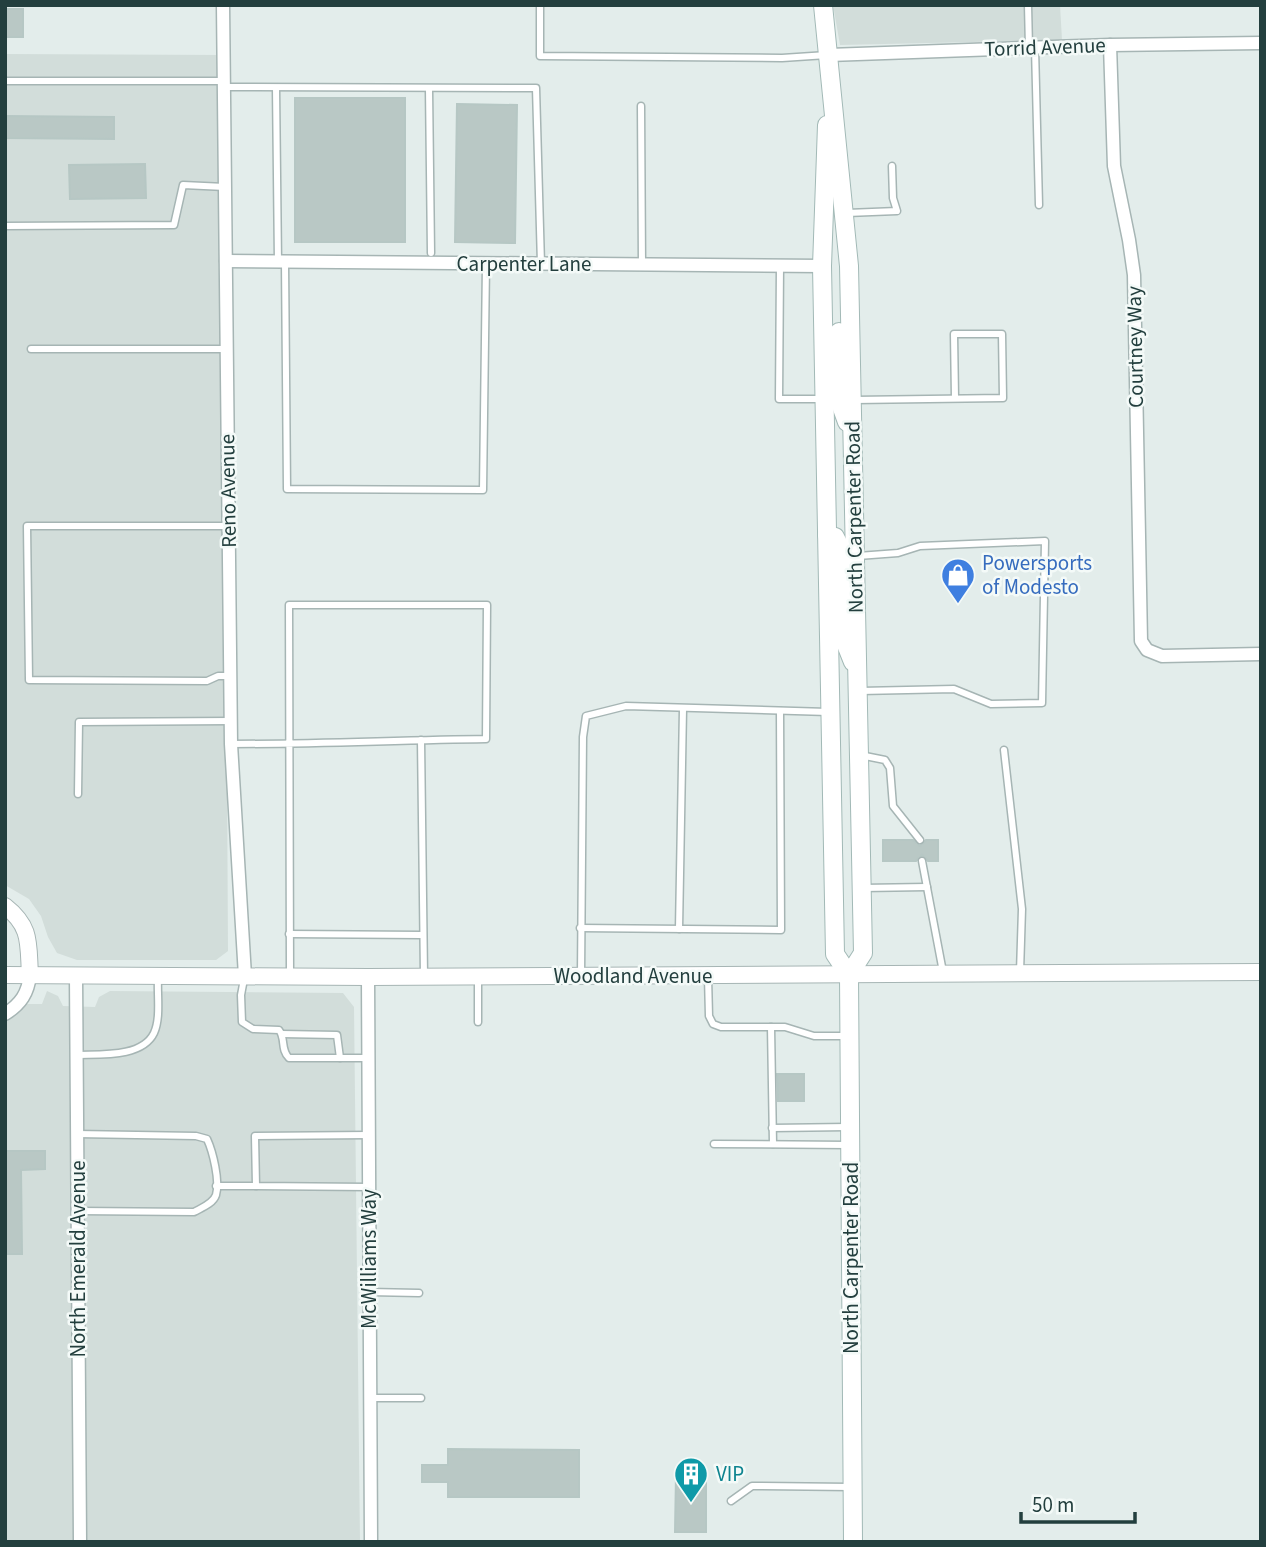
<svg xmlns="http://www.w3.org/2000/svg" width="1266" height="1547" font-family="'Source Sans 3',sans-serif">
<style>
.built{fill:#d2ddda}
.building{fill:#b9c8c5;stroke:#b6c7c4;stroke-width:2}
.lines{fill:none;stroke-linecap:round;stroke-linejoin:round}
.service-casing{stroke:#a6b5b4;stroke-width:9}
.minor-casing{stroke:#a6b5b4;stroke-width:15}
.tertiary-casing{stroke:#a6b5b4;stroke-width:18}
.secondary-casing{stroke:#a2b9b6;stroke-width:20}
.service{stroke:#fff;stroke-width:6}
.minor{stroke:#fff;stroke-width:12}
.tertiary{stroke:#fff;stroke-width:16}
.secondary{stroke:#fff;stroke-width:18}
.labels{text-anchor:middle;stroke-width:5;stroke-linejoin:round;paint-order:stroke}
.street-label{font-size:21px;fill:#233f3e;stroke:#f4faf8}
.shop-label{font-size:21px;fill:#366cbe;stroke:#f4faf8;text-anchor:start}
.culture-label{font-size:21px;fill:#0d838f;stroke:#f4faf8;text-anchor:start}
</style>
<rect width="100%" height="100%" fill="#e3edeb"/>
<g class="built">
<path d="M833,5H1060L1062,40L840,45Z"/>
<path d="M5,54L223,55L228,951L216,960H77L57,953L48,937L41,916L29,899L5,885Z"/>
<path d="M47,991L58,996L63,1006L95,1007L99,997L110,991L343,993L354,1007L360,1542H5V1004H42Z"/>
</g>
<g class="building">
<rect x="5" y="9" width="18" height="28"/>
<rect x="295" y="98" width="110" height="144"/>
<path d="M457,104L517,105L515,243L455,242Z"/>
<path d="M5,116L114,117V139L5,138Z"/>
<path d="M145,164L146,198L70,199L69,165Z"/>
<path d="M883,840H913L920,846L926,840H938V861H928L922,855L916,861H883Z"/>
<path d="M777,1074H804V1101H778Z"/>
<path d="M5,1151H45V1169L21,1170L22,1254H5Z"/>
<path d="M448,1449L579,1450V1497H448V1482H422V1465H448Z"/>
<path d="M676,1475H706V1532H675Z"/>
</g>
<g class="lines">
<g class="service-casing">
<g id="service">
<path d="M540,5V56L782,58L827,55"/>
<path d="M1028,5L1029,48"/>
<path d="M1035,48L1039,205"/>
<path d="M5,81H224"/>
<path d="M224,87L536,88L541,264"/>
<path d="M276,88L278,262"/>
<path d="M429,89L431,253"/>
<path d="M641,106L642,265"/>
<path d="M847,213L897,211L893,198L892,166"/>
<path d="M5,226L174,225L183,185L225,187"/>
<path d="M285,262L287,489L483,490L486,264"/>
<path d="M780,266L779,399H823"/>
<path d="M31,349H227"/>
<path d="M854,400L1003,398L1002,334H954L955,398"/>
<path d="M229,526H27L29,680L207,681L218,676H230"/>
<path d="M858,556L898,553L920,546L1045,541L1042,703L991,704L954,689L860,691"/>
<path d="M421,740L424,976"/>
<path d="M231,744C316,744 401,740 486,739L487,605H289L290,975"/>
<path d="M1004,750L1022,909L1020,972"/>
<path d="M860,755L885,760L890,768L893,806L920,840"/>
<path d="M78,794L79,722L231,721"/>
<path d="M922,861L943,972"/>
<path d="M862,888L927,887"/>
<path d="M580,928L781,930L780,711"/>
<path d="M679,929L683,709"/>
<path d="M289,934L422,935"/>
<path d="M581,975L583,737L586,716L626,706L828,712"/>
<path d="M708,977L709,1016L713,1024L721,1027H785L814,1036H848"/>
<path d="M478,978V1022"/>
<path d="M244,979L241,995L242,1022L253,1029L279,1030C286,1039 280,1049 289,1058H369"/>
<path d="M771,1027L773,1144"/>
<path d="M282,1034L337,1035L340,1058"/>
<path d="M77,1055C99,1054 142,1058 154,1033C161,1018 157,994 158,978"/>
<path d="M772,1128L848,1127"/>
<path d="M77,1134L196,1136L207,1139C213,1152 220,1181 216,1195C213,1204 201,1208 194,1212L78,1211"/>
<path d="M369,1135L255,1136L256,1186L369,1187"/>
<path d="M714,1144L848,1145"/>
<path d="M216,1186H256"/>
<path d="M369,1292L419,1293"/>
<path d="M371,1398H421"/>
<path d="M731,1501L752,1486L851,1487"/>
</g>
</g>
<g class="minor-casing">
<g id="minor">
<path d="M223,5L231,744L245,976"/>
<path d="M1110,45L1114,166L1129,240L1134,275L1141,641L1147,650L1162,656L1261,654"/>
<path d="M829,55L1110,45L1261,43"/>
<path d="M226,261L822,266"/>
<path d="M76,976L80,1542"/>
<path d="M368,977L371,1542"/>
<path d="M5,1014C21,1004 28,993 30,975"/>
</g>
</g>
<g class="tertiary-casing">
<g id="tertiary">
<path d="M5,906C32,927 28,944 30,975"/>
<path d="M5,975L368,977L1261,972"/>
</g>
</g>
<g class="secondary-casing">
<g id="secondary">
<path d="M823,5L849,266L863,953L849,975L853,1542"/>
<path d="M827,125L822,266L835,954L849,975"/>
<path d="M839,332V400L847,422"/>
<path d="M827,535L835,537L840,547L841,632L853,662"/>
</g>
</g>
<use href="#service" class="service"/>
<use href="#minor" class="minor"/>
<use href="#tertiary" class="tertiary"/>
<use href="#secondary" class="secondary"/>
</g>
<defs>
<g id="shop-pin" transform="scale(1.75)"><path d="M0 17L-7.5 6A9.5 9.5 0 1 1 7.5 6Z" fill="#3f7fe0" stroke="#f4faf8"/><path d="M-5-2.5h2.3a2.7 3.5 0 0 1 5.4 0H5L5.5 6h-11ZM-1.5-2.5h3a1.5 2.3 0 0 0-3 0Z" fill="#fff"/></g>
<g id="building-pin" transform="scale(1.75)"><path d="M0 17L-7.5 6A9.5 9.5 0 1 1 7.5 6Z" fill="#0f9aa8" stroke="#f4faf8"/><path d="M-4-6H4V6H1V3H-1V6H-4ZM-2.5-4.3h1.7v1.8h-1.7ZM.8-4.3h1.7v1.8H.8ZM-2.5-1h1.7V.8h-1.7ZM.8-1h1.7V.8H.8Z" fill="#fff"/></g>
</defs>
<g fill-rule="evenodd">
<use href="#shop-pin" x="958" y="575"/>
<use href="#building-pin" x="691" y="1474"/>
</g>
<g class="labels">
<g class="street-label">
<text transform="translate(1045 47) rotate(-2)" y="7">Torrid Avenue</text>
<text x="524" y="271">Carpenter Lane</text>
<text transform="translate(1135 347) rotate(-91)" y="7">Courtney Way</text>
<text transform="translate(228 491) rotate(-91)" y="7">Reno Avenue</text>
<text transform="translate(854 517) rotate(-91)" y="7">North Carpenter Road</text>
<text x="633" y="983">Woodland Avenue</text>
<text transform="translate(851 1258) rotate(-90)" y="7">North Carpenter Road</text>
<text transform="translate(78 1259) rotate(-90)" y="7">North Emerald Avenue</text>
<text transform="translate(369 1259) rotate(-90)" y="7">McWilliams Way</text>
</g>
<g class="shop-label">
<text x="982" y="570">Powersports<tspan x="982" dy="24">of Modesto</tspan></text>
</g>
<g class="culture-label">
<text x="716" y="1481">VIP</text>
</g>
</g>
<rect width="1266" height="1547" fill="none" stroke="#233f3e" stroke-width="14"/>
<path d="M1021 1512v10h114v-10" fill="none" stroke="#233f3e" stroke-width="3.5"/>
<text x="1032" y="1512" font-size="21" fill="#233f3e" stroke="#f4faf8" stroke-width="5" paint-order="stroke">50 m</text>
</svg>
